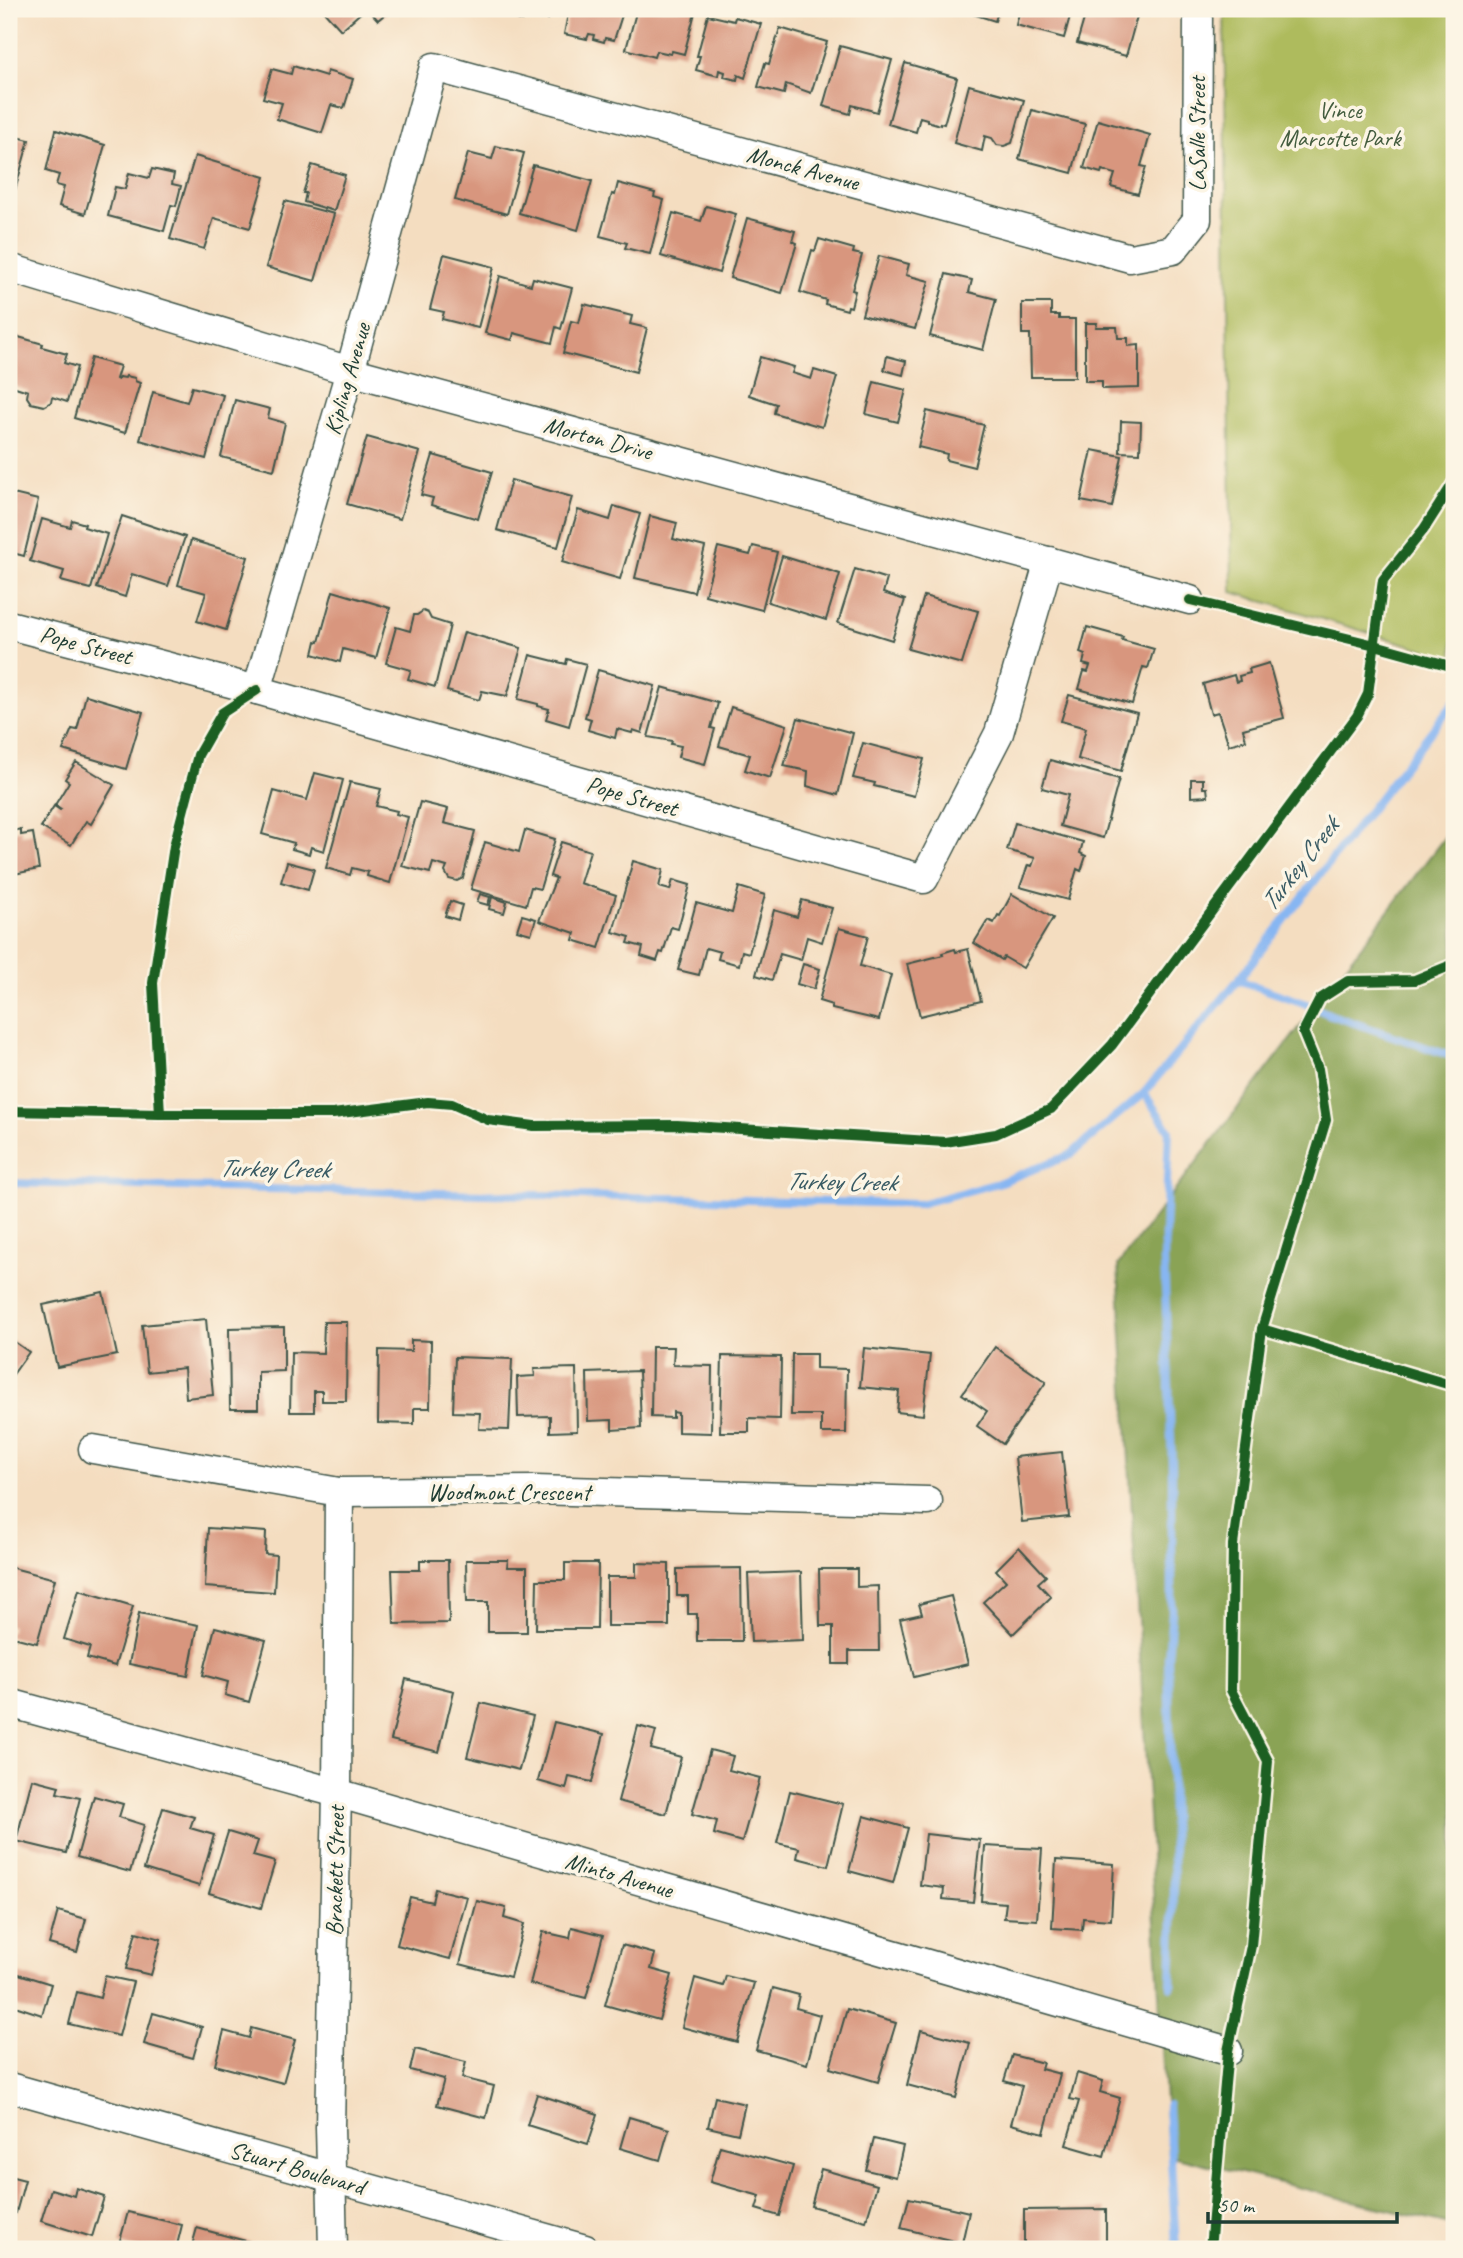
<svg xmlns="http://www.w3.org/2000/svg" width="1463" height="2258" font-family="Caveat,sans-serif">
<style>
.green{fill:#aebb5d;stroke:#667c48;stroke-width:2}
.forest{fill:#8aa354;stroke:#547044;stroke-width:2}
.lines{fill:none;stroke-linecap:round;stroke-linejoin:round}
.stream{stroke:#87b6f2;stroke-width:8}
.building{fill:#d8967e}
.minor-casing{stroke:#3f5549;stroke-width:31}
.minor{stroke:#fff;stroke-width:28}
.cycleway-casing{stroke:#fcf5e5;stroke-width:15}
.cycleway{stroke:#1b5e20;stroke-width:10}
.labels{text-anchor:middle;stroke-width:7;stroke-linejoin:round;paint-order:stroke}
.park-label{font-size:24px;fill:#435c3e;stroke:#fcf5e5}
.street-label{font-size:24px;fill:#1f3d34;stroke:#fcf5e5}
.water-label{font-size:26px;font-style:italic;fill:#395b64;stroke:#fcf5e5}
</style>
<rect width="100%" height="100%" fill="#fcf5e5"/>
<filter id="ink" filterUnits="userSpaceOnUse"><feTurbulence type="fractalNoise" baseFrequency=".0143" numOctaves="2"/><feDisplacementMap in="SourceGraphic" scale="14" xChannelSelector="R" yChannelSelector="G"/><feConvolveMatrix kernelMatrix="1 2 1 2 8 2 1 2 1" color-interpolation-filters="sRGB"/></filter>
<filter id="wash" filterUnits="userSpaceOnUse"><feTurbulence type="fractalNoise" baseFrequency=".00686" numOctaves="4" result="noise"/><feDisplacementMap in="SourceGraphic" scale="28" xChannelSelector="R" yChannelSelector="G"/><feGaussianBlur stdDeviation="1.57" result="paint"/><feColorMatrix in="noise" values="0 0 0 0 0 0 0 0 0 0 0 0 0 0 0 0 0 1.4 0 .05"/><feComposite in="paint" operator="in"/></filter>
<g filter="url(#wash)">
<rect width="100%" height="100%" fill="#f4ddc0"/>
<path class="green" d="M1224,9H1454L1453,658L1232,592Z"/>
<path class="forest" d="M1454,825V2226L1168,2155L1118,1265Z"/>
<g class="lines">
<g class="stream">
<path d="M1238,980L1304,1003L1331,1015L1454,1057"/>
<path d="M1144,1093L1169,1130L1164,1260L1172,1464V1612L1168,1658L1174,1888L1171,1987"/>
<path d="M9,1183L919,1204L998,1183L1070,1155L1144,1093L1238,980L1454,702"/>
<path d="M1168,2105L1176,2249"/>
</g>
</g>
<g id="blocks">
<g class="building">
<path d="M322,9H365L341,30Z"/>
<path d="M368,9H391L378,20Z"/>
<path d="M501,9H550L547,19L524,14L522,21L499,14Z"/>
<path d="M569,9H624L614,40L605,38L604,42L593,39L594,35L589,34L587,39L564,34Z"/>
<path d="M637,9H696L684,54L672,51L671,54L656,51L654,57L626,49Z"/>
<path d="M957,9H999L995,21Z"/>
<path d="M1020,9H1072L1064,38L1016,25Z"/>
<path d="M1087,9H1139L1126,56L1077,43Z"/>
<path d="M708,15L734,21L735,17L761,24L745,78L738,75L737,80L724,77L725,72L719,70L718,76L696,70L700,56H697Z"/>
<path d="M780,28L827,42L811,93L786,84L784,94L758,87L765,63L769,64Z"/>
<path d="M840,46L892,60L877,112L852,105L850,114L823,106Z"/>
<path d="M905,63L957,78L944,124L940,123V125L927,121V119L920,117L916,132L888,124Z"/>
<path d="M293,66L326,76L327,71L353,79L344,108L331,105L322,133L277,119L282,103L263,98L272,69L291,74Z"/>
<path d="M969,85L1024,100L1012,143L1004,146L997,145L992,138L985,136L982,151L954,143Z"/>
<path d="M1032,110L1085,124L1072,173L1019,159Z"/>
<path d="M1098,120L1150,135L1141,166L1146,167L1138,194L1111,187L1115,174L1102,170L1101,173L1084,168Z"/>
<path d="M56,130L105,145L85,214L59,206L64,187L56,185L59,175L46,171Z"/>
<path d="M9,135L29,140L14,194L9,192Z"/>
<path d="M496,146L524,153L507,214L455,200L468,153L492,159Z"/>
<path d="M195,156L265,177L250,228L214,218L204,249L170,239Z"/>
<path d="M312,165L345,175L334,211L304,202L306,193H303Z"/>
<path d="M533,165L592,181L578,230L519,213Z"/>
<path d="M152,169L174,174L172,184L181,186L176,206L171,205L164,231L108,216L115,187L125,189L129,173L149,178Z"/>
<path d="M618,183L655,193L654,197L664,200L650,254L625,248L627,243L600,236L612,194L615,195Z"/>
<path d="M285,201L334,214L315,281L266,267Z"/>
<path d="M706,206L736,214L719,273L661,256L673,213L701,221Z"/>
<path d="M747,218L795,231L792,241L797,243L782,293L730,278Z"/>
<path d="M819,239L854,249L853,253L862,255L852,290L855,291L851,307L848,306L847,310L825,304L826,300L800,292L812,250L815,251Z"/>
<path d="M444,254L494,267L478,328L442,319L444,312L430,309Z"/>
<path d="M879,256L909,264L906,275L929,281L915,329L862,315Z"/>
<path d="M946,274L972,280L969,292L996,299L983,350L930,336Z"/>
<path d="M500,276L531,285L533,278L572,288L561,329L556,327L552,343L514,333L512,340L485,333Z"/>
<path d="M1022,303H1051V315H1059V319H1075V377H1031L1030,334H1022Z"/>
<path d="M584,304L632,316L630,324L647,328L636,372L563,353L571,321L579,323Z"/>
<path d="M1085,323H1097L1096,327H1117L1118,338H1128V346L1139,345V388L1102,389V381H1085Z"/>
<path d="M15,336L43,344L42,347L67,354L64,363L77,367L67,402L52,397L51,402L44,406L31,403L27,397L28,391L9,385V359Z"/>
<path d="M887,356L906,361L903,375L884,370Z"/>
<path d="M760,357L794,367L792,373L811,379L814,370L837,377L822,427L774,413L776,404L749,395Z"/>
<path d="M91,358L120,366L116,379L118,380L119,377L125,378L126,376L135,378V381L140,383L125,433L74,418Z"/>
<path d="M874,382L906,390L898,422L866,414Z"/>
<path d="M192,387L223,395L206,459L140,440L153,392L187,402Z"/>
<path d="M235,400L270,409L268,418L285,423L274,470L221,457Z"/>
<path d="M927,411L984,425L974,467L946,460L947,454L918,447Z"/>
<path d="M1121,421L1141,422L1140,453L1120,452Z"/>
<path d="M367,437L420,452L400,519L347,504Z"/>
<path d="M1092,450L1122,456L1112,507L1081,501Z"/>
<path d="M433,455L492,472L478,519L431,505L433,498L421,495Z"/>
<path d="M511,480L572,497L558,547L497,530Z"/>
<path d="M9,493L38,500L24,556L9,552Z"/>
<path d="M614,506L640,514L620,579L562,562L578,510L610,520Z"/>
<path d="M122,516L185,537L168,586L132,574L125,597L97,588Z"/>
<path d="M650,516L677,523L673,539L705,547L694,592L635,578Z"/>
<path d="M42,519L70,527L72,520L85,524L84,527L107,534L91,589L61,581L64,571L30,561Z"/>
<path d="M191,540L248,557L226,630L197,621L206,593L178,585Z"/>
<path d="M753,546L777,552L762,610L705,595L718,547L750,555Z"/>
<path d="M782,556L840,574L826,620L768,602Z"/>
<path d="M855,569L887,579L883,593L905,600L892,640L838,623Z"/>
<path d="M333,591L390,608L376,658L343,649L340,662L313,654L316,641L319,642Z"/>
<path d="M924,596L978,611L962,664L908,649Z"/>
<path d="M423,611L428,613L431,619L450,625L435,687L408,679L411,670L386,663L396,627L410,631L414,615H417Z"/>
<path d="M1087,627L1123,637L1122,640L1154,649L1148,668L1143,667L1132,704L1079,689L1084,671L1088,672L1090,666L1083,664L1085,655L1080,653Z"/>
<path d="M464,632L521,648L507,696L482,691L479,700L447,691Z"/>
<path d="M530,655L566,664L567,659L586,664L569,726L546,719L549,709L538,706V704L518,699Z"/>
<path d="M1269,663L1284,718L1243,729L1246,740L1229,745L1218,712L1211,714L1203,684L1234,675L1236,682L1240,681L1239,676L1250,673L1249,669Z"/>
<path d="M598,670L655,686L642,733L633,730L632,733L617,729L615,738L588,730L591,719L585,717Z"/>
<path d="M662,687L718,703L711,728L715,729L705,764L678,757L681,746L671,744L672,741L648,737Z"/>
<path d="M86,695L143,712L126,769L63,750L72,729L77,730Z"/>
<path d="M1069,695L1137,713L1121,771L1078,759L1086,728L1061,721Z"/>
<path d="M731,707L787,725L770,778L745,770L750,755L719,746Z"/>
<path d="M798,718L853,733L838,795L807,786L808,771L784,766Z"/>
<path d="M863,743L924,759L914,796L874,786L875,783L853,778Z"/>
<path d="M1050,760L1119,779L1103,838L1060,826L1068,795L1042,788Z"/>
<path d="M76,762L114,785L91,824L86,821L71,845L41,827L54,806L60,810L61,809L55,805L69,782L65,779Z"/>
<path d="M315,773L343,780L324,851L311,847L309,854L292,849L294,843L262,834L274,791L307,800Z"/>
<path d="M1191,779H1203V788H1207L1208,796L1191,797Z"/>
<path d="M350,782L381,789L376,806L397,811L396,814L408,817L390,883L367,876L368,872L352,868L350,875L326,868Z"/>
<path d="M420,802L448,809L444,823L475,831L463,878L457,881L449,879L445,872L447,867L433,863L430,873L402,866Z"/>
<path d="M1015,823L1083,842L1080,853L1086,856L1081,871L1077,869L1068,900L1020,887L1028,865L1032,866L1035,858L1007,850Z"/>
<path d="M21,829V835L33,833L39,869L9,875V832Z"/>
<path d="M525,830L555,839L540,889L531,887L526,905L471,889L485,842L519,852Z"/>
<path d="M561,842L590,851L580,883L616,895L599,948L573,940L575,933L539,921L556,878L550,876Z"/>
<path d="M633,861L663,870L659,887L670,890L673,880L690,885L678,929L671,927L663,953L660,952L657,961L641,956L643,947L628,943L630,937L613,932Z"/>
<path d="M287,862L314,869L308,890L281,882Z"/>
<path d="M739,887L765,895L749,953L742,951L739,965L718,959L720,952L706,948L699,975L678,970L696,903L732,913Z"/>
<path d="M480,894L490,897L488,905L477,902Z"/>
<path d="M1012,894L1053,918L1023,968L1004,957L1002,960L974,943L988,920L994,923L998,915L1000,916Z"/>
<path d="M492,897L507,902L504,913L489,909Z"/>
<path d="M802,900L832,908L822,942L807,937L801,960L780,954L772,980L756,975L774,910L797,917Z"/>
<path d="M450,901L462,905L458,920L445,916Z"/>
<path d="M522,915L536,919L531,934L517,930Z"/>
<path d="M839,928L868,936L860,966L891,975L879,1020L832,1009V1005L819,1001Z"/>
<path d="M955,949L956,952L968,949L981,1001L920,1016L907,964L943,955L942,953Z"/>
<path d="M803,964L820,969L814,989L797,984Z"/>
<path d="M103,1292L117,1355L57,1367L43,1305Z"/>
<path d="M206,1319L213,1395L186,1398L184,1368L147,1372L142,1325Z"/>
<path d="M324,1322H347L346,1401H322V1391H314V1412H290L291,1352L323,1353Z"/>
<path d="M284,1327V1371L258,1372V1409H230L229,1328Z"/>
<path d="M9,1338L29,1352L9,1380Z"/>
<path d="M411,1340L431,1341L430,1408H414V1424L378,1423L379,1350L411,1351Z"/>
<path d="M652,1347H674L673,1365L712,1366L711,1433L678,1432V1413L673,1412V1418L651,1417Z"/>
<path d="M995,1347L1046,1382L1003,1444L977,1426L987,1411L962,1394Z"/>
<path d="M864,1348L930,1355L923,1415L897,1412L899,1391L860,1387Z"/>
<path d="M792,1354H816V1368L847,1369L846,1433H821V1415H791Z"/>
<path d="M722,1356L781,1357L780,1419L749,1418V1432H720Z"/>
<path d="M455,1357L512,1359L509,1430L479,1429L480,1413L453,1412Z"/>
<path d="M576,1368L577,1431L550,1432V1416L518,1417L517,1377L535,1376L534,1369Z"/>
<path d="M639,1371L641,1428L612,1430V1420L588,1421L587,1373Z"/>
<path d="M1062,1452L1069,1517L1022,1522L1015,1457Z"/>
<path d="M208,1528L266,1532L265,1554L276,1555L274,1592L205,1587Z"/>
<path d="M1019,1547L1046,1576L1038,1583L1051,1597L1013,1634L983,1602L1006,1581L996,1570Z"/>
<path d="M420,1560H448L449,1623L394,1624L392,1570H420Z"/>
<path d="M466,1560H508L507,1567H527V1632H488V1602H467Z"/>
<path d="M565,1563H598L597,1629H536L537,1580H565Z"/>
<path d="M636,1563L669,1564V1626H607V1577H636Z"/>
<path d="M9,1567L55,1579L37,1643L9,1636L12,1626L9,1625Z"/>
<path d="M741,1568L742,1641H697V1614H688V1596H677V1569Z"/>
<path d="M819,1569H857V1587L878,1586L879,1651H849V1664H833V1626H820Z"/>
<path d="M801,1572L803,1640L751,1642L748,1574Z"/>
<path d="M79,1590L133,1606L115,1666L87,1658L90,1647L64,1639Z"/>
<path d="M951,1596L968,1664L914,1677L900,1619L922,1614L919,1604Z"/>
<path d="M139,1613L198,1625L188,1676L129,1664Z"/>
<path d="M215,1627L266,1640L249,1702L225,1695L228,1682L203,1675Z"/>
<path d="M406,1679L454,1691L439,1752L391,1740Z"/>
<path d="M481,1703L533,1716L519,1770L467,1757Z"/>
<path d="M554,1722L604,1734L592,1782L569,1777L566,1789L538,1781Z"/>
<path d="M638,1726L656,1731L651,1749L681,1757L666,1814L618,1801Z"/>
<path d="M710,1750L733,1756L729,1770L760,1778L742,1842L714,1834L717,1821L692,1814Z"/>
<path d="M32,1779L59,1786L57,1793L80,1798L66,1853L16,1841Z"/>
<path d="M790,1791L843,1804L828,1866L797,1858L799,1848L777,1843Z"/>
<path d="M94,1796L123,1804L119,1817L144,1825L130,1872L77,1857Z"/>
<path d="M163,1808L194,1817L190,1828L214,1835L199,1886L144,1869Z"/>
<path d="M864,1816L908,1828L893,1883L849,1871Z"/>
<path d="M228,1832L258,1841L253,1856L275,1862L261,1908L209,1893Z"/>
<path d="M926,1834L980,1840L973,1902L943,1899L944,1888L920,1885Z"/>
<path d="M985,1846L1042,1849L1037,1920L1004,1918L1006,1903L981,1901Z"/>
<path d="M1056,1860L1114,1864L1111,1920L1083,1918L1082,1930L1052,1928Z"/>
<path d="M435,1889L467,1897L450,1959L397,1945L410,1897L432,1902Z"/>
<path d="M477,1901L506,1908L504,1918L524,1924L510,1977L460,1964Z"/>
<path d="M58,1911L86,1919L77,1952L49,1944Z"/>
<path d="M572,1927L603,1935L586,1998L530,1984L543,1932L570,1938Z"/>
<path d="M136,1932L161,1939L151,1975L126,1969Z"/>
<path d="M622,1945L655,1954L651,1969L672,1975L659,2020L605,2005Z"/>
<path d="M9,1971L51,1984L42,2015L9,2004Z"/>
<path d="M105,1976L133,1982L119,2036L69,2024L77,1992L100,1998Z"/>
<path d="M726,1976L754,1983L737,2042L682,2027L695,1978L723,1986Z"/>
<path d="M773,1988L799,1995L796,2008L820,2015L807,2064L756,2050Z"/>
<path d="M847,2009L896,2023L878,2082L830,2068Z"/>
<path d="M153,2013L202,2027L193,2058L144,2044Z"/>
<path d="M251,2028L295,2040L283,2083L215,2065L224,2031L249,2038Z"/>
<path d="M921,2030L970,2043L956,2098L907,2085Z"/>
<path d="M415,2049L466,2062L462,2078L494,2086L486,2118L437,2105L444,2079L410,2070Z"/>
<path d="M1012,2055L1043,2063L1041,2069L1060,2074L1044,2133L1011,2124L1022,2086L1004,2081Z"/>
<path d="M1077,2073L1103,2081L1100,2092L1120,2098L1104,2156L1066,2145L1079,2101L1070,2099Z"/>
<path d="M537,2094L598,2114L588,2144L527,2125Z"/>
<path d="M715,2097L745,2104L738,2134L708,2127Z"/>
<path d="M629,2117L669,2129L660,2160L620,2148Z"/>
<path d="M874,2139L903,2146L896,2177L866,2170Z"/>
<path d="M720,2146L793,2166L779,2216L756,2209L760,2196L710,2182Z"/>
<path d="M821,2169L877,2185L866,2221L811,2206Z"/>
<path d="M9,2176L25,2180L16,2213L9,2211Z"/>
<path d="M76,2188L104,2197L92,2237L41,2221L51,2189L74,2196Z"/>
<path d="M909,2198L969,2212L962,2243L901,2228Z"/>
<path d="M1106,2209V2249H1024V2210Z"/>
<path d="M128,2212L182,2225L176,2249H139L119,2244Z"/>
<path d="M197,2228L261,2245L260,2249H191Z"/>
</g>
</g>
</g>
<g filter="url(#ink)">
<use href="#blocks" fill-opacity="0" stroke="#3f5549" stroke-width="2"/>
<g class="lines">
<g class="minor-casing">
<g id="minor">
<path d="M9,268L350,371L1190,600"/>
<path d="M9,625L257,690L924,879L999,733L1049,561"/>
<path d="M257,690L350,371L434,67L1130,258L1173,250L1197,220L1198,9"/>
<path d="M93,1449L339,1492L535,1490L928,1501"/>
<path d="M9,1703L337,1793L1228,2051"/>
<path d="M9,2087L585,2249"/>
<path d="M333,2249L330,2127L337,1793L339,1492"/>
</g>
</g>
<use href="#minor" class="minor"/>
<g class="cycleway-casing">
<g id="cycleway">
<path d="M1190,600L1375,645L1454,667"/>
<path d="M1454,964L1415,980L1348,981L1320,999L1303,1032L1318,1069L1326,1120L1262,1329L1454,1386"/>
<path d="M9,1111L160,1114H333L428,1102L452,1104L488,1120L534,1126L677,1125L945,1142L996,1134L1051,1109L1112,1045L1357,716L1368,694L1383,580L1424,529L1454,482"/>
<path d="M160,1114L153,983L174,846L198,755L222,713L257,690"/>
<path d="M1210,2249L1228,2051L1251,1946L1268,1761L1231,1690L1233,1545L1262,1329"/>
</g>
</g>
<use href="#cycleway" class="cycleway"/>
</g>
</g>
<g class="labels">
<g class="park-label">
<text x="1340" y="118">Vince<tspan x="1340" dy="28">Marcotte Park</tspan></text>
</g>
<g class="street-label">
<text transform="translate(1197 134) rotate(-90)" y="8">LaSalle Street</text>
<text transform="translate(803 168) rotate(15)" y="8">Monck Avenue</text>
<text transform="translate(347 379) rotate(-74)" y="8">Kipling Avenue</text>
<text transform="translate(598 438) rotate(15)" y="8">Morton Drive</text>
<text transform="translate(86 645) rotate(15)" y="8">Pope Street</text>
<text transform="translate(632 796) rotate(16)" y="8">Pope Street</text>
<text x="509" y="1500">Woodmont Crescent</text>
<text transform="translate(335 1871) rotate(-89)" y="8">Brackett Street</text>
<text transform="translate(619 1875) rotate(16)" y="8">Minto Avenue</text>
<text transform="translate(297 2168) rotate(16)" y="8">Stuart Boulevard</text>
</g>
<g class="water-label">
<text transform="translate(1299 864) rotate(-52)" y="9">Turkey Creek</text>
<text transform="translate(274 1168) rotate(1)" y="9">Turkey Creek</text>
<text transform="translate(841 1181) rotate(1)" y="9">Turkey Creek</text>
</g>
</g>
<rect width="1463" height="2258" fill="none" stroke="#fcf5e5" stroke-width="35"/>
<path d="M1208 2212v10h189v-10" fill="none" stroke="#1f3d34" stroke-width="3.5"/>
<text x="1218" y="2212" font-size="21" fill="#1f3d34" stroke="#fcf5e5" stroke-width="5" paint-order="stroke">50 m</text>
</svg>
